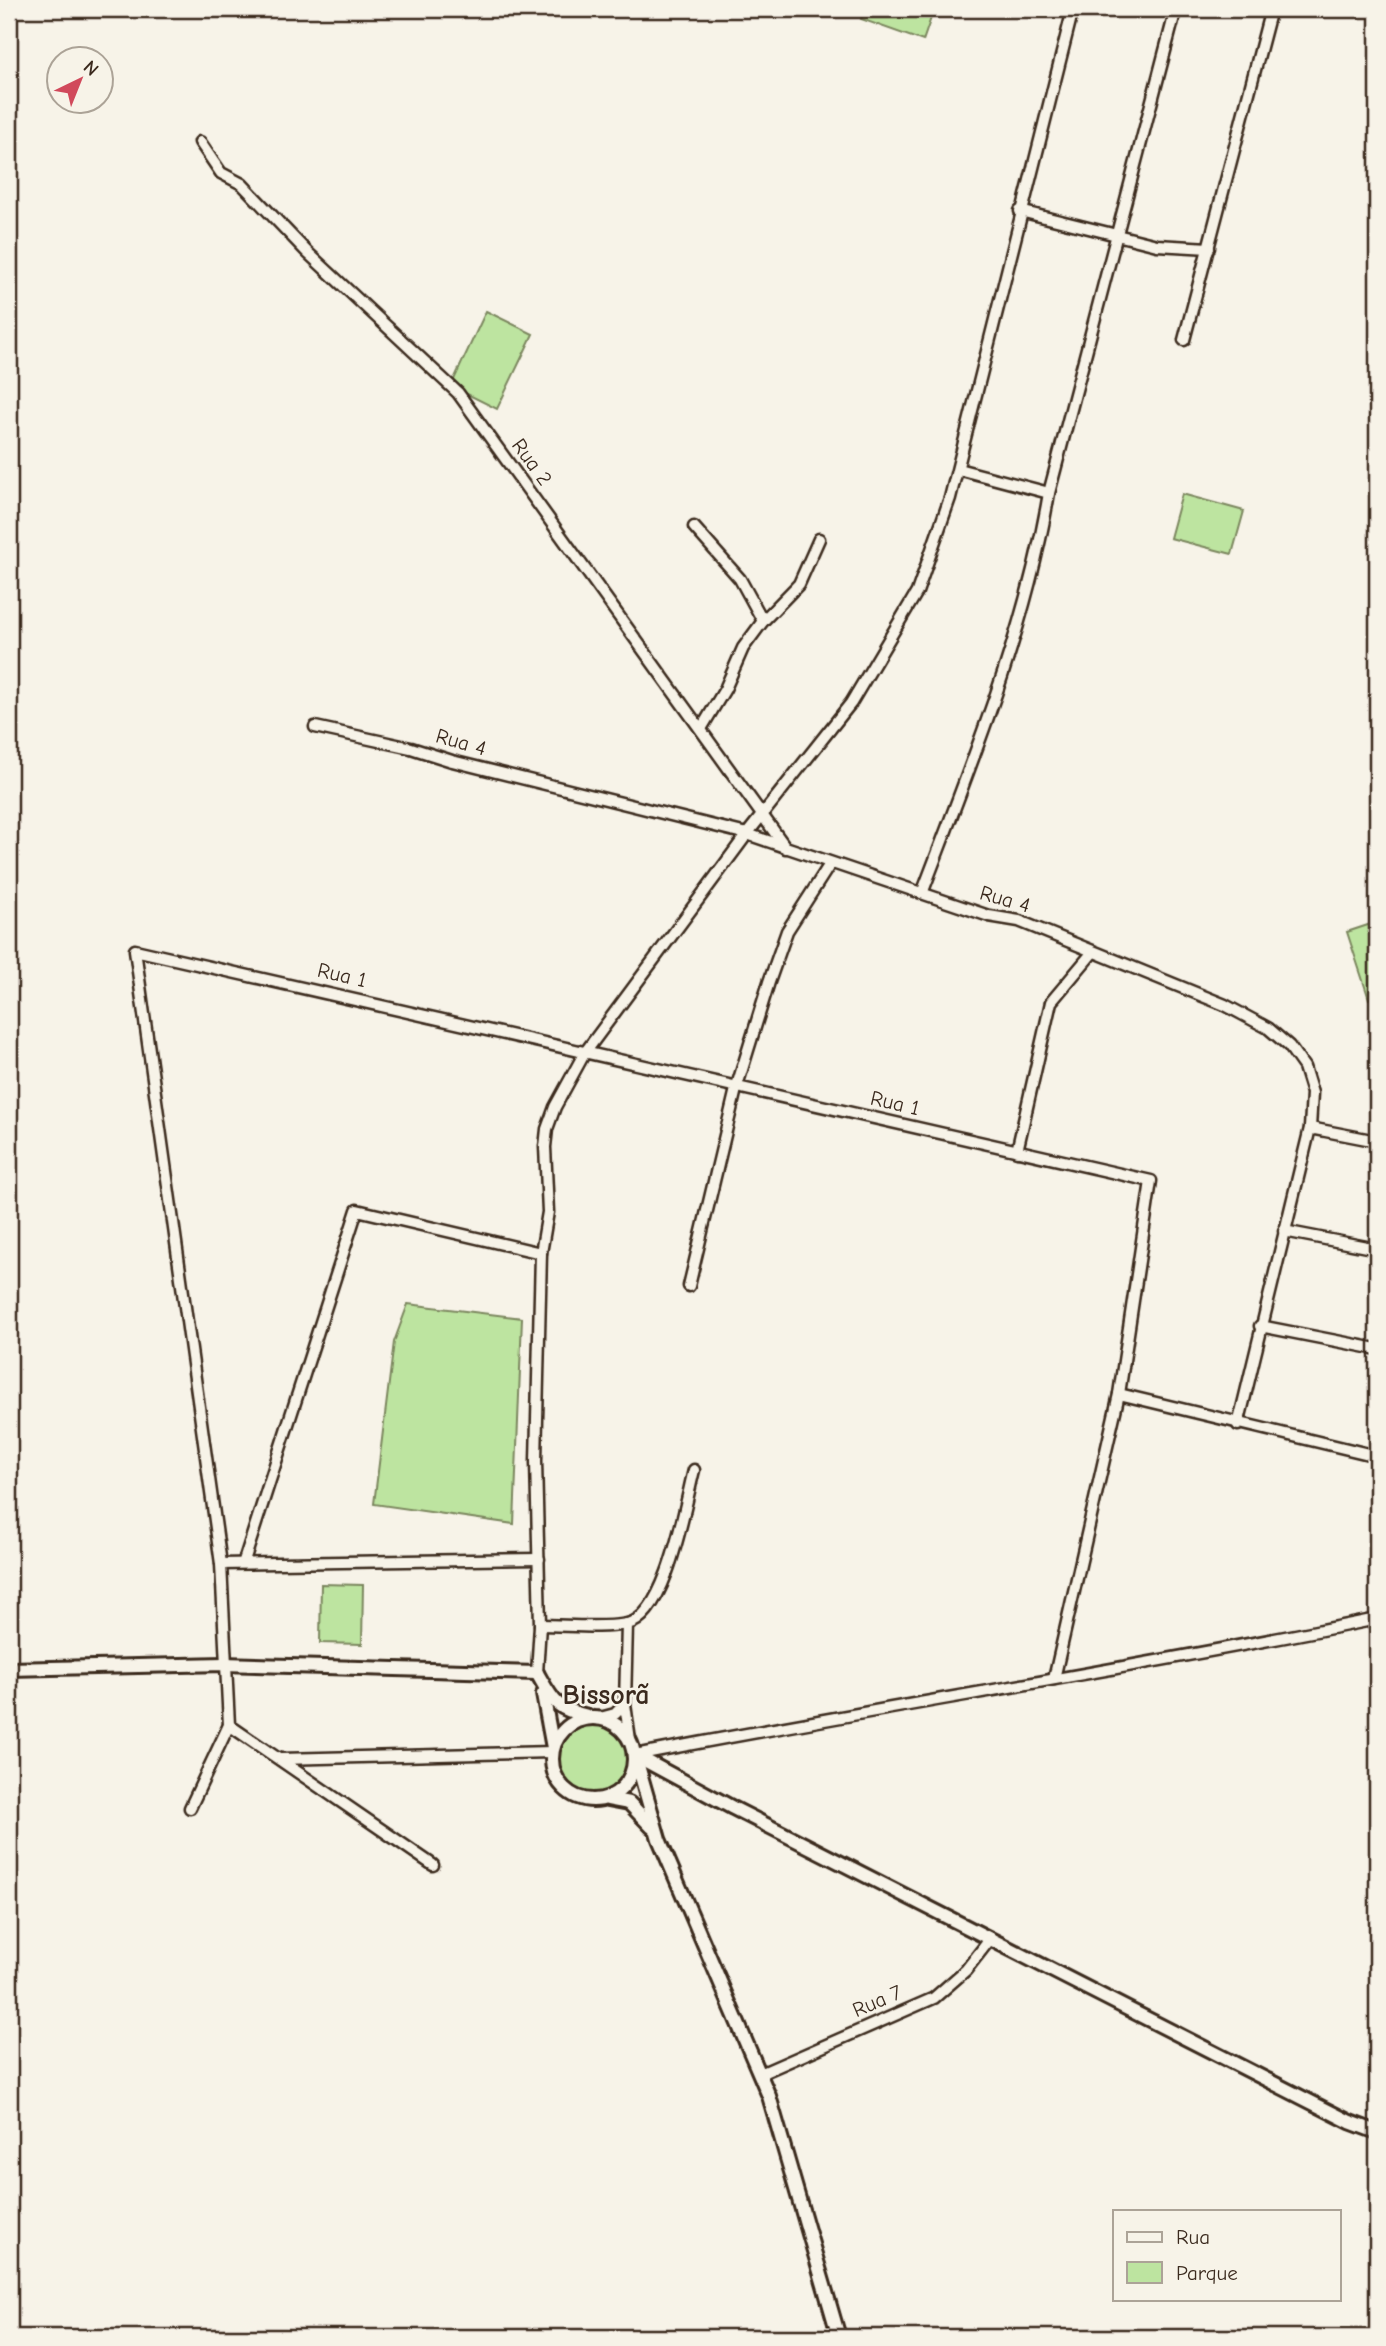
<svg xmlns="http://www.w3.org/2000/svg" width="1386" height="2346" font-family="'Comic Neue',sans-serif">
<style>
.green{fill:#bde4a0;stroke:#7c875f;stroke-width:2}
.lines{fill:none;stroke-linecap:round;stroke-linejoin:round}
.minor-casing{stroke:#3b2a1e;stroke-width:15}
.major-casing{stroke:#3b2a1e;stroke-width:18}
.minor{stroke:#f7f3e8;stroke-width:10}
.major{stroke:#f7f3e8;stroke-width:12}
.labels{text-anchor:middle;stroke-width:5;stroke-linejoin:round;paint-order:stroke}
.street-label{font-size:21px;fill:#3b2a1e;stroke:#f7f3e8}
.district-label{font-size:28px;font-weight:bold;fill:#3b2a1e;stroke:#f7f3e8}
</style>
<rect width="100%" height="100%" fill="#f7f3e8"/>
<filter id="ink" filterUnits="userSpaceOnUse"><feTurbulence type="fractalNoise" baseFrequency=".0143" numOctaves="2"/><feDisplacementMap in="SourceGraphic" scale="14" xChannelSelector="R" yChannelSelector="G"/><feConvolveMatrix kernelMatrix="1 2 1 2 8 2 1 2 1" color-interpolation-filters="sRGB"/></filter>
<g filter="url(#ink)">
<g class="green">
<path d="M864,9H934L923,41L861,19Z"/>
<path d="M486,311L533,334L497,409L451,386Z"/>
<path d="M1182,494L1244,511L1232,554L1170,538Z"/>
<path d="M1377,922V996L1369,999L1347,932Z"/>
<path d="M408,1304L522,1318L514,1524L374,1504L394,1342Z"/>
<path d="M321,1584L363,1585L362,1644L320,1643Z"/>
<circle cx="593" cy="1759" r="34"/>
</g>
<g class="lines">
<g class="minor-casing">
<g id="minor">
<path d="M200,142L221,173L242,184L307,252L458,393L786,848"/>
<path d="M1020,211L1157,245L1209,248"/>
<path d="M1184,340L1271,9"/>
<path d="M958,469L1049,493"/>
<path d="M694,527L740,579L763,621"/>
<path d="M315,727L411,748L452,761L747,834L989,916L1019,921L1225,1005L1268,1028L1289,1046L1304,1067L1312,1093L1310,1128L1238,1425"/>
<path d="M701,729L725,689L743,648L763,621L799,584L819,539"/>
<path d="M923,891C972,762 1026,630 1049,493L1176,9"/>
<path d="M1310,1128L1377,1141"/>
<path d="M1017,1151L1051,1002L1093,952"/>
<path d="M1284,1231L1377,1249"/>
<path d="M689,1286L736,1089L769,982L787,931L830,864"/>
<path d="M1260,1326L1377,1349"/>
<path d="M1119,1394L1377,1456"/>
<path d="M244,1561L357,1210L541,1253"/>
<path d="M221,1564L539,1559"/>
<path d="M627,1624L625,1704L630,1740"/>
<path d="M540,1625C568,1625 600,1629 627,1624C667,1617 685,1504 694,1470"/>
<path d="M537,1673L540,1625L536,1461L541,1253L548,1212L545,1147L547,1129L555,1107L584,1054L747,834L851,703L917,592L950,498L1073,9"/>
<path d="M600,1718L615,1714L625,1704"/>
<path d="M229,1725L433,1865"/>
<path d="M635,1755C882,1707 1131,1669 1377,1619"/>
<path d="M281,1759L553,1752"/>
<path d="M190,1808L229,1725L221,1564L135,950L1151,1181L1119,1394L1054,1679"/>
<path d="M760,2074L934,1998L966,1970L991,1938"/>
</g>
</g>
<g class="major-casing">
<g id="major">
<path d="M9,1669L224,1664L537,1673"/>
<path d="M537,1673C553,1701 555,1709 588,1716"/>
<path d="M543,1694L553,1748"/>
<circle cx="593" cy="1759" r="41"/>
<path d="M635,1755L733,1808L1350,2122L1377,2132"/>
<path d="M635,1755L659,1839L769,2096L839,2337"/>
<path d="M608,1799L629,1803L652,1827"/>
</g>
</g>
<use href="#minor" class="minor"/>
<use href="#major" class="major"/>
</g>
</g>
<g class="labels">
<g class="street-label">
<text transform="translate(532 462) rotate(54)" y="7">Rua 2</text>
<text transform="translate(461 742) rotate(16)" y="7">Rua 4</text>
<text transform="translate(1005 899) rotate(16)" y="7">Rua 4</text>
<text transform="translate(342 975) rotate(13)" y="7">Rua 1</text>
<text transform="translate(895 1103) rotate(13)" y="7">Rua 1</text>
<text transform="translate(877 2001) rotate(-23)" y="7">Rua 7</text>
</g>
<g class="district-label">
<text x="606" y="1704">Bissorã</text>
</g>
</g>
<rect width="1386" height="2346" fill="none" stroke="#f7f3e8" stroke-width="35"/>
<rect x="18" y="18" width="1351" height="2311" fill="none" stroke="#3b2a1e" stroke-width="2.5" filter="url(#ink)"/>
<rect x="1113" y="2210" width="228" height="91" fill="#f7f3e8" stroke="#aca397" stroke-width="2"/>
<rect x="1127" y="2232" width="35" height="10" fill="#f7f3e8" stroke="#aca397" stroke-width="2"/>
<text x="1176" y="2244" font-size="21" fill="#3b2a1e">Rua</text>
<rect x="1127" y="2262" width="35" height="21" fill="#bde4a0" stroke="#aca397" stroke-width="2"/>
<text x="1176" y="2280" font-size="21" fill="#3b2a1e">Parque</text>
<g transform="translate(80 80) rotate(43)"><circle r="33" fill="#f7f3e8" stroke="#aca397" stroke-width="2"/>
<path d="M0-5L12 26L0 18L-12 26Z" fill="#d1495b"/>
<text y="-10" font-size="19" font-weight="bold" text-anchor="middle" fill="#3b2a1e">N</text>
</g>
</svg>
